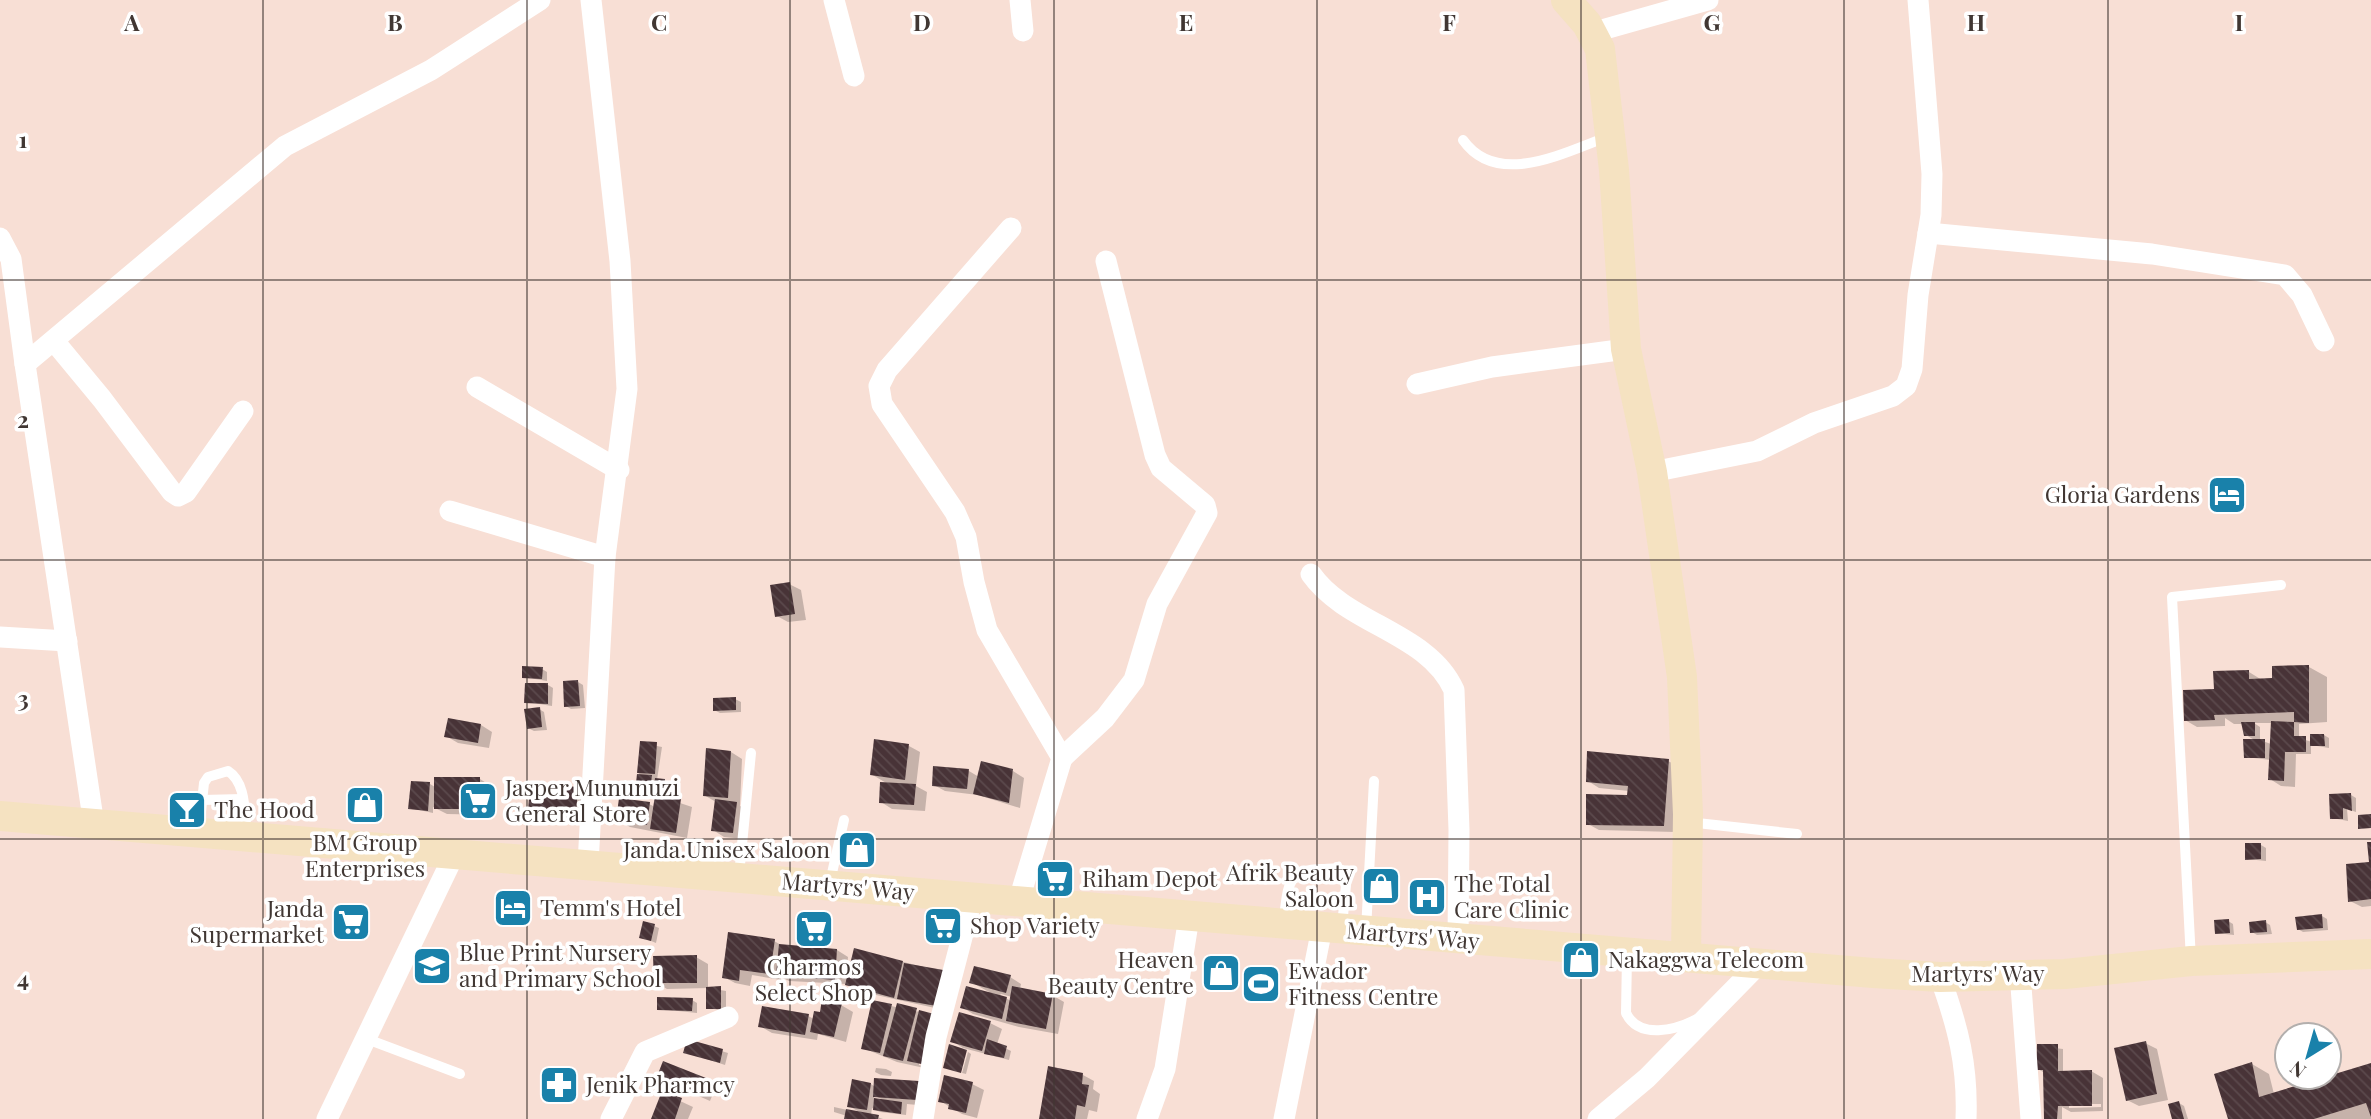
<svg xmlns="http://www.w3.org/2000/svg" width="2371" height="1119" font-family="'Playfair Display',serif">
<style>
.shadow{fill:#0003;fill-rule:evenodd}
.building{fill:url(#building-back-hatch)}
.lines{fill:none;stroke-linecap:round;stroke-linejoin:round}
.lane{stroke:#fff;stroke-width:10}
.street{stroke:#fff;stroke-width:21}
.secondary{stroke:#f5e2c1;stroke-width:30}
.grid{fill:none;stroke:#413733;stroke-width:2;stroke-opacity:0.55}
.labels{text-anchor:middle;stroke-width:7;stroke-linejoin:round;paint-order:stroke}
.poi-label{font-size:23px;fill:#413733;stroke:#fff;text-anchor:start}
.street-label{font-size:23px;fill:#413733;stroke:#fff}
.grid-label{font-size:23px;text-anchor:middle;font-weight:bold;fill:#413733;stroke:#fff;stroke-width:7;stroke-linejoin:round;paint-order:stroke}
</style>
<defs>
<pattern id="building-back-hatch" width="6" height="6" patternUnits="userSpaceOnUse" patternTransform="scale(1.75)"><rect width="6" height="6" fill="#483337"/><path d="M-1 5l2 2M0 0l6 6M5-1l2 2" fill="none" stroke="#5b494c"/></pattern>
</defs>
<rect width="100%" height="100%" fill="#f8dfd5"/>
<g class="shadow">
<path d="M789,584L801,590L806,620L788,622L777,616Z"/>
<path d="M2309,667L2327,677V722L2299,724V738L2312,742L2324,735L2329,738V748L2311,745V754H2296L2295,787L2281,786L2270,779L2271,760L2245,757L2256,741L2246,735L2244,724H2234L2225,718V726L2197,727L2185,720L2213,691L2249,672L2262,680H2274ZM2254,723H2273L2271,744L2260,740V727Z"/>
<path d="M542,669L547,672V681L523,677Z"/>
<path d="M578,682L583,685L585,708L571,709L566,706Z"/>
<path d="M548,685L553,688L552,706L526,702Z"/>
<path d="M735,699L741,702V712L720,713L714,710Z"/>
<path d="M539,709L544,712L547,730L534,731L528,728Z"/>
<path d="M481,725L492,732L489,748L458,743L446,736Z"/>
<path d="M642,743L662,747L657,780L670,783L668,799L692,807L687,838L630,827L618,820L649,804L655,807L665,799L655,793L656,785L638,782Z"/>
<path d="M909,746L920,752L916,786L927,792L925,811L892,809L881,802L888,784L871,774Z"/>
<path d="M707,750L731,752L742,759L740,806L747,810L744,839L724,837L713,830L716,802L704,795Z"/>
<path d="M1668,761L1680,767L1675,832L1599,830L1588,824L1628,796L1629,791L1599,788L1588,781Z"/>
<path d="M969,771L979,777L1013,771L1024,778L1020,808L978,795L945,791L934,785Z"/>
<path d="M480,779L491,786V815L447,814L433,807V813L410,808L430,784L435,787Z"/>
<path d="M577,789L588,795L587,820L542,816L530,810Z"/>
<path d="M2351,795L2356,798V812L2347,809L2348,821L2332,818Z"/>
<path d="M2371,843V906L2362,907L2350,901L2371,864Z"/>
<path d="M2261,845L2266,848V861L2247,859Z"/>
<path d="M2322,916L2327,919L2328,930L2303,932L2298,929Z"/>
<path d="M2228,921L2233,924L2234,935L2216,933Z"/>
<path d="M2265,922L2270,925L2272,934L2257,935L2252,932Z"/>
<path d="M654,926L659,928L656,943L641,937Z"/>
<path d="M774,941L783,946L837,950L848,957L846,978L855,950L948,973L953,1012L858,991L846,984L789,981L781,977V980L752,975L750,986L735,983L724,977Z"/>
<path d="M696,957L708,964V988L726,991V1011L708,1008V988L667,989L655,982Z"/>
<path d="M1010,977L1021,984L1020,989L1052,995L1064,1002L1058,1034L1019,1027L973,1014L962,1007L989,992L971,982ZM1001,994L1012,997L1011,1001L1000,995Z"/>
<path d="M692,1000L697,1003V1013L659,1009Z"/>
<path d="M841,1005L853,1012L846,1042L818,1034L817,1040L772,1033L760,1026L808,1016L814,1019Z"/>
<path d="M891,1006L920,1012L938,1071L897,1062L863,1048ZM919,1062L934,1069L919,1065Z"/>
<path d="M990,1023L1002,1029L997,1044L1011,1051L1009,1060L963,1048L952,1041Z"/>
<path d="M689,1041L728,1053L725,1065L685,1052Z"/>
<path d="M2145,1043L2157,1049L2168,1100L2139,1106L2127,1100Z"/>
<path d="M2039,1046L2063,1049V1072L2091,1071L2103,1078V1111L2071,1112L2062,1107V1119H2046L2043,1072L2038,1069ZM2069,1104H2101V1107L2069,1108Z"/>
<path d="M968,1052L971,1054L966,1074L962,1073Z"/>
<path d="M2252,1064L2269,1074L2274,1094L2371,1065V1119H2230Z"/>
<path d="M876,1068L886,1069L892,1072L891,1076L881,1075L875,1072Z"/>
<path d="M1083,1075L1094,1081L1093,1089L1100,1094L1097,1112L1089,1110L1087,1119H1040Z"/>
<path d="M658,1078L705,1080L716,1086L710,1101Z"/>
<path d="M876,1080L928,1106L907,1104L906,1115L880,1112L872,1108L871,1115L883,1119H846L847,1116L834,1112V1107L861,1113L849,1106L871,1084L875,1087ZM874,1095L885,1101L874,1100Z"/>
<path d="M972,1084L984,1090L977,1118L962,1114L940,1101Z"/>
<path d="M663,1093L693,1107L688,1119H653Z"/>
<path d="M2179,1103L2184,1106L2188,1119H2174Z"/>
</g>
<g class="building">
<path d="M790,582L795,614L775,617L770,585Z"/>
<path d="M2309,665V723L2294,722V712L2214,715L2215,720L2184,721L2183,690L2214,689L2213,671L2249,670V679L2272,678V666Z"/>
<path d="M522,666L543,667L542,679L522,678Z"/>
<path d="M578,680L580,706L564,707L563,681Z"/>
<path d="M525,683H548V704L524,703Z"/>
<path d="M736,697V710L713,711V698Z"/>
<path d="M540,707L542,727L527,729L524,709Z"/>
<path d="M448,718L481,724L478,743L444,737Z"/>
<path d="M2271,721L2294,722V736H2306V752H2285L2284,781L2268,780Z"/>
<path d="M2241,722H2255V736H2244Z"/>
<path d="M2310,734H2324L2325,746H2310Z"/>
<path d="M874,739L909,744L905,780L870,775Z"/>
<path d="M2243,739H2265V758H2244Z"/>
<path d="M640,741L657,742L655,774L637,773Z"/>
<path d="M706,748L731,751L728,798L703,796Z"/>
<path d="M1587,751L1669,759L1664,826L1586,825V794L1627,795L1628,786L1586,782Z"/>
<path d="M981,761L1013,769L1009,803L973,794Z"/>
<path d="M933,766L969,769L967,789L932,786Z"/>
<path d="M637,774L652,775L651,784L636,783Z"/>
<rect x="434" y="777" width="46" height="32"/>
<path d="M655,778L665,779L664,795L653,794Z"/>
<path d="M411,781L430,782L428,811L408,809Z"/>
<path d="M880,782L916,784L914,805L879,803Z"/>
<path d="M530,783L578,787L576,815L528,811Z"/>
<path d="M2351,793L2352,811L2343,808V819H2330L2329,794Z"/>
<path d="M655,795L681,799L676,833L650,829Z"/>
<path d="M619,798L650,802L647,825L616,821Z"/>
<path d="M715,799L737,802L733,833L711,831Z"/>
<path d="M2371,814V828L2358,829V815Z"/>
<path d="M2367,842H2371V899L2348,902L2346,864L2369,862Z"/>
<path d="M2245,843H2261V859L2245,860Z"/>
<path d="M2322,914L2323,928L2297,930L2295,917Z"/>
<path d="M2229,919L2230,933L2215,934L2214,920Z"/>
<path d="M2266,920L2267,932L2250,933L2249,922Z"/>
<path d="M643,921L655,924L651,941L639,938Z"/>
<path d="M728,932L775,939L770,974L740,970L739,981L722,978Z"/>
<path d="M779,944L837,949L835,980L776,975Z"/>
<path d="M854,948L903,961L894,998L845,985Z"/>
<path d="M697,955V983H654L653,956Z"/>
<path d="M904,963L949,971L942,1007L897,999Z"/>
<path d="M974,966L1011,975L1006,993L969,983Z"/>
<path d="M721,986V1009H706V987Z"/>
<path d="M966,986L1007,997L1002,1019L960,1008Z"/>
<path d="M1012,986L1053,994L1046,1029L1006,1021Z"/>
<path d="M657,997L693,998L692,1011L657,1010Z"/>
<path d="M822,999L842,1003L834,1037L810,1032L814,1011L820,1012Z"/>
<path d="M872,1000L892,1004L880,1053L861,1049Z"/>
<path d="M897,1003L917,1008L903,1061L883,1056Z"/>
<path d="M762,1006L809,1014L805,1035L758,1027Z"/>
<path d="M919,1010L938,1015L926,1065L907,1061Z"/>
<path d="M959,1012L991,1021L982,1051L950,1042Z"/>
<path d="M687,1039L723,1049L720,1063L683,1053Z"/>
<path d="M987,1039L1007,1046L1004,1058L984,1054Z"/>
<path d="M2146,1041L2157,1094L2126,1101L2114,1048Z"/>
<path d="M949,1044L967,1050L961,1073L943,1068Z"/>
<path d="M2037,1044H2058V1071L2092,1070V1106H2058L2057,1119H2044L2043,1070H2036Z"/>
<path d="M663,1061L706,1078L699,1096L656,1079Z"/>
<path d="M2252,1062L2259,1097L2371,1063V1117L2366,1103L2314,1119H2228L2214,1074Z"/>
<path d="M1048,1066L1083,1073L1082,1084L1089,1085L1085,1107L1077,1105L1075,1119H1039Z"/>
<path d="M944,1075L973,1082L966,1113L948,1109L949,1104L938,1102Z"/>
<path d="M874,1078L919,1081L917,1100L873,1097Z"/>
<path d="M852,1079L871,1083L867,1110L847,1107Z"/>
<path d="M662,1091L682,1098L675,1119H651Z"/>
<path d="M874,1098L902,1102L901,1114L873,1110Z"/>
<path d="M2179,1101L2184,1119H2172L2168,1104Z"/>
<path d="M846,1109L879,1115L878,1119H844Z"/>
</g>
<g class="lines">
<g class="lane">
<path d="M1463,140C1497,188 1563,153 1607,137"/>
<path d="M202,800L243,799"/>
<path d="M1688,822L1797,834"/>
<path d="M199,830L204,783L208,777L228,771C247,783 244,814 247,834"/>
<path d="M739,875L751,753"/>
<path d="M830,882L844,820"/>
<path d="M1283,922C1289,891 1283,869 1322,869C1331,869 1341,866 1347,875L1342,926"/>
<path d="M1366,930L1374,781"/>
<path d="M1627,956L1626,1013C1639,1040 1676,1030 1697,1019"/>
<path d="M2191,960L2172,597L2281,585"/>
<path d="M367,1039L460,1074"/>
</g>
<g class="street">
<path d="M834,0L854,76"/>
<path d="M1020,0L1023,31"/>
<path d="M1591,33L1708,0"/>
<path d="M1011,228L887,370L879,386L882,404L955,512L966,537L974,582L987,630L1062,758L1018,903"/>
<path d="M1928,233L2152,254L2285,275L2302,295L2324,341"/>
<path d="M0,238L11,259L25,364"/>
<path d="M54,341L102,399L172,492L178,496L186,492L243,411"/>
<path d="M1417,384L1492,367L1626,349"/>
<path d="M477,387L619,470"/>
<path d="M1652,472L1757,451L1814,423L1893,396L1906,386L1912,369L1918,295L1931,215L1932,174L1918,0"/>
<path d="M450,511L605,557"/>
<path d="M1311,574C1347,625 1428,632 1454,690L1459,830L1458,940"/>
<path d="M0,637L67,641"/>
<path d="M1062,758L1105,718L1134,680L1157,604L1207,513L1205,505L1161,468L1155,455L1106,261"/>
<path d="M94,825L25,364L285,146L431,70L540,0"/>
<path d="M588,864L605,557L627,389L620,261L591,0"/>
<path d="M2020,973L2031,1119"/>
<path d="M1940,977C1958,1027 1968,1065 1966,1119"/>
<path d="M327,1119L455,853"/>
<path d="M611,1119L645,1052L728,1017"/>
<path d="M923,1119L936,1037L972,899"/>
<path d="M1147,1119L1165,1069L1189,917"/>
<path d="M1284,1119L1322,928"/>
<path d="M1598,1119L1647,1078L1757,966"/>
</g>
<g class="secondary">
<path d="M1566,0L1587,24L1600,49L1614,170L1626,349L1652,472L1682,677L1688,814L1686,957"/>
<path d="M0,816L1873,973L1940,977L2065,974L2191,961L2371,954"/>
</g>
</g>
<path class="grid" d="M263,0V1119M527,0V1119M790,0V1119M1054,0V1119M1317,0V1119M1581,0V1119M1844,0V1119M2108,0V1119M0,280H2371M0,560H2371M0,839H2371"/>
<defs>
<g id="hotel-square" transform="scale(2.0125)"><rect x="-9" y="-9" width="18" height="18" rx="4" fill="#1981aa" stroke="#fff"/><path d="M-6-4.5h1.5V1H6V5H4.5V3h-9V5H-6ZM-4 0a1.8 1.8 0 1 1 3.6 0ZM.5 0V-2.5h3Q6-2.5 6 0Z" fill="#fff"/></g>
<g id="supermarket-square" transform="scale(2.0125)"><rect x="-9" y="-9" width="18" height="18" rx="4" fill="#1981aa" stroke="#fff"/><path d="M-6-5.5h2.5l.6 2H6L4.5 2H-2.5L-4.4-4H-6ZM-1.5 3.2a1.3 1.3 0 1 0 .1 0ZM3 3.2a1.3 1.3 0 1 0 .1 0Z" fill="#fff"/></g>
<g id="shop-square" transform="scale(2.0125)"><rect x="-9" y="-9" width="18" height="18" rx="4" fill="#1981aa" stroke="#fff"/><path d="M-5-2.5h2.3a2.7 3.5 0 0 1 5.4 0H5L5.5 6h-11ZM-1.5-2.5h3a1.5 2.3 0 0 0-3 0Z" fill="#fff"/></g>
<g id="bar-square" transform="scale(2.0125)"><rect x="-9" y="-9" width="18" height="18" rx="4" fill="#1981aa" stroke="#fff"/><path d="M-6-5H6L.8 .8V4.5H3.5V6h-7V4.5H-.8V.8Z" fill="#fff"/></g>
<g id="hospital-square" transform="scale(2.0125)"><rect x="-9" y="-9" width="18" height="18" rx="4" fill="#1981aa" stroke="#fff"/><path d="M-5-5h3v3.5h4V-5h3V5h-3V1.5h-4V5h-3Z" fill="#fff"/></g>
<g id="school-square" transform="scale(2.0125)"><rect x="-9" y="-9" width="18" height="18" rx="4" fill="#1981aa" stroke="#fff"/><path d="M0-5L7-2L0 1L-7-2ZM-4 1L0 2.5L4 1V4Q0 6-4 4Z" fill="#fff"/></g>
<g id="stadium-square" transform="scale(2.0125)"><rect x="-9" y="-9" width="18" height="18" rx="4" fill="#1981aa" stroke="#fff"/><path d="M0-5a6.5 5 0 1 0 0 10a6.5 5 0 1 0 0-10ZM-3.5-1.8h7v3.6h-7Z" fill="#fff"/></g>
<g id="pharmacy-square" transform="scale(2.0125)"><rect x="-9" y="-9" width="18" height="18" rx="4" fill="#1981aa" stroke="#fff"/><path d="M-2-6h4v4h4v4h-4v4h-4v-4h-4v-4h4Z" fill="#fff"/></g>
</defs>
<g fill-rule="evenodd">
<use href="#hotel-square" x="2227" y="495"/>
<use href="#supermarket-square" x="478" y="801"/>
<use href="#shop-square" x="365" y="805"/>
<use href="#bar-square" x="187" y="810"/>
<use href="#shop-square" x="857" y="850"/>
<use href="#supermarket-square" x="1055" y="879"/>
<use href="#shop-square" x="1381" y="886"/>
<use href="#hospital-square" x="1427" y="897"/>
<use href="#hotel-square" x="513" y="908"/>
<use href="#supermarket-square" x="351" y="922"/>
<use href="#supermarket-square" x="943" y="926"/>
<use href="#supermarket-square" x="814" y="929"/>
<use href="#shop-square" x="1581" y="960"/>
<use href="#school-square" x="432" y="966"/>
<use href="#shop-square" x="1221" y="973"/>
<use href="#stadium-square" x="1261" y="984"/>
<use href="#pharmacy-square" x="559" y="1085"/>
</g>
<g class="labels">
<g class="poi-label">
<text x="2200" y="503" text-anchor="end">Gloria Gardens</text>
<text x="505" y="796">Jasper Mununuzi<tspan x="505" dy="26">General Store</tspan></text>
<text x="214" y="818">The Hood</text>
<text x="365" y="851" text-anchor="middle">BM Group<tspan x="365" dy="26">Enterprises</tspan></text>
<text x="830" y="858" text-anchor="end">Janda.Unisex Saloon</text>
<text x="1354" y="881" text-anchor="end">Afrik Beauty<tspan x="1354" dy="26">Saloon</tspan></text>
<text x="1082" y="887">Riham Depot</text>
<text x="1454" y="892">The Total<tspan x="1454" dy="26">Care Clinic</tspan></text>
<text x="540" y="916">Temm's Hotel</text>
<text x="324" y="917" text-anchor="end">Janda<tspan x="324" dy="26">Supermarket</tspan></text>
<text x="970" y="934">Shop Variety</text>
<text x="459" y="961">Blue Print Nursery<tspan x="459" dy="26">and Primary School</tspan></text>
<text x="1194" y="968" text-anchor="end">Heaven<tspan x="1194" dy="26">Beauty Centre</tspan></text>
<text x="1608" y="968">Nakaggwa Telecom</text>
<text x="814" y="975" text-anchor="middle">Charmos<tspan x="814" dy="26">Select Shop</tspan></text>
<text x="1288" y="979">Ewador<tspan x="1288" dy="26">Fitness Centre</tspan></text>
<text x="586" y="1093">Jenik Pharmcy</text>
</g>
<g class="street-label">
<text transform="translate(848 887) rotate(5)" y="8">Martyrs' Way</text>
<text transform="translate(1413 936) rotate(5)" y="8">Martyrs' Way</text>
<text x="1978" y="982">Martyrs' Way</text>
</g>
</g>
<g class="grid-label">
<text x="132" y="31">A</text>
<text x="395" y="31">B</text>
<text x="659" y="31">C</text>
<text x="922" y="31">D</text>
<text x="1186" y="31">E</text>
<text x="1449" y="31">F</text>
<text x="1712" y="31">G</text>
<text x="1976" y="31">H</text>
<text x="2239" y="31">I</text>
<text x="23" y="148">1</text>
<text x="23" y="428">2</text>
<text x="23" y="707">3</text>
<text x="23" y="987">4</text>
</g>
<g transform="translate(2308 1056) rotate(217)"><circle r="33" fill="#ffffff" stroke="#b3afad" stroke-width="2"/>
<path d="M0-5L12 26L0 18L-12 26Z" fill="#1981aa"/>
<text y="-10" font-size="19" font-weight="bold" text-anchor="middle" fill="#413733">N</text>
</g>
</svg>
